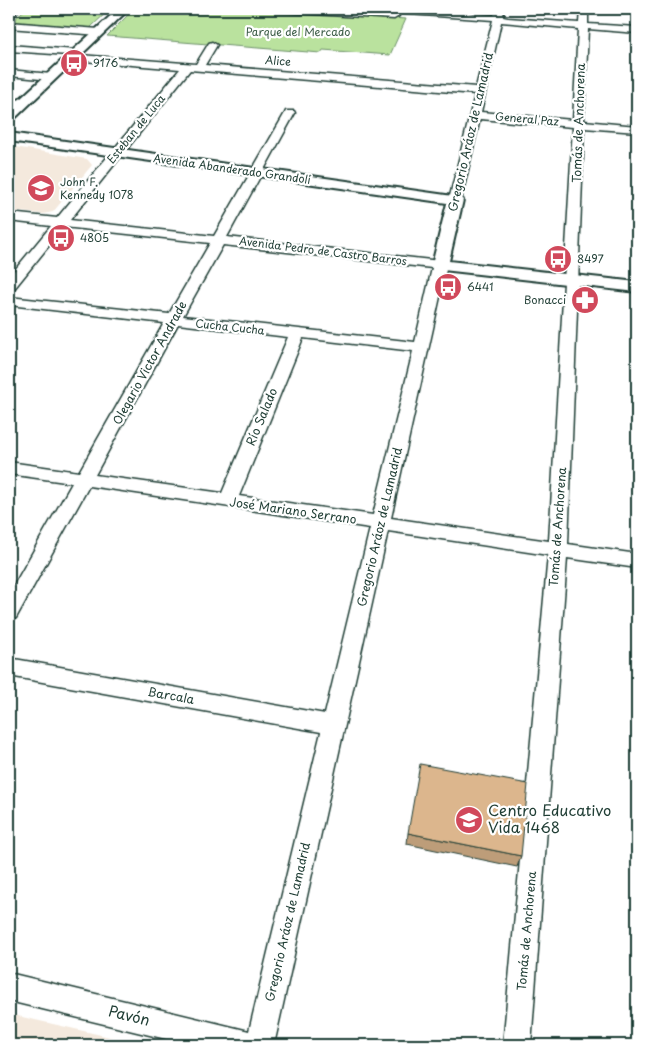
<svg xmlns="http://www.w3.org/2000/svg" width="646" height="1054" font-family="'Playpen Sans',sans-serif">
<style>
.built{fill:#f4e9dd}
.green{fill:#bae29e;stroke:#6c9069}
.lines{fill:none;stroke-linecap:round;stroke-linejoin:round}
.minor-casing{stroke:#1f3d34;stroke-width:3}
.tertiary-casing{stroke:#1f3d34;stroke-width:4}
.minor{fill:#fff;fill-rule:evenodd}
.tertiary{fill:#fff;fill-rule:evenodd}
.wall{fill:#bd9d79;stroke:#1f3d34}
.building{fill:#dcb68d;stroke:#1f3d34}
.labels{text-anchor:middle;stroke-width:4.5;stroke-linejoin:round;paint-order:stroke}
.far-park-label{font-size:11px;fill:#3e5e49;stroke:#fff}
.far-street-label{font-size:11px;fill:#1f3d34;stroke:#fff}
.far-poi-label{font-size:11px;fill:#1f3d34;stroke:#fff;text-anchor:start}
.street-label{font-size:12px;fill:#1f3d34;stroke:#fff}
.near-poi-label{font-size:15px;fill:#1f3d34;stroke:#fff;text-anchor:start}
.near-street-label{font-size:15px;fill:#1f3d34;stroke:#fff}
</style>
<rect width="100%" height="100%" fill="#fff"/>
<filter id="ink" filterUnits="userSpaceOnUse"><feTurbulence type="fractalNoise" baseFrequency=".02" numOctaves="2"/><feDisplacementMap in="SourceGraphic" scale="10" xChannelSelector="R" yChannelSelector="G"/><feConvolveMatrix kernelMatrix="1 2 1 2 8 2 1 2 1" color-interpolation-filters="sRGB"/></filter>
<g filter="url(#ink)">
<g class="built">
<path d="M9,146L87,159L92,165L53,212L43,214L9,211Z"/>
<path d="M9,1014L123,1040L144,1045H9Z"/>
</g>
<g class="green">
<path d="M26,9H110L90,28L16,22L17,16Z"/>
<path d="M134,9H256L406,19L390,55L323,50L321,53L107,36Z"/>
<path d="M400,9H493L492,15Z"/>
</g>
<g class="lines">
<g class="minor-casing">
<g id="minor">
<path d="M11,9H20L9,18V11Z"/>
<path d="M276,9H320L394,13L399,16L394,19L280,12Z"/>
<path d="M376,9H412L494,15L496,9H504L503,17L508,18L579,23L580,9H588V24L637,27V33L588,29L584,121L637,126V132L584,128L568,544L637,554V568L567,558L531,1045H503L548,555L388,531L274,1045H191L9,1001V973L249,1031L321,732L9,676V658L325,714L370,528L89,486L16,618L9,620V594L72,483L9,474V462L79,472L164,323L9,305V297L169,314L210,243L64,227L14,289L9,290V277L51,226L9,221V213L57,218L180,69L72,60L69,59L68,55L9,51V45L76,50L79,51L80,55L196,64L209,43L212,42L217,45L205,65L476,87L493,20L380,12ZM501,22L578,29L573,120L481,112ZM190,70L475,94L449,200L455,204L461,200L480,119L573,127L549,541L391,518L447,265L440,261L227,237L295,113L294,111H286L285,113L214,236L70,220ZM223,245L432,268L415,342L183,316ZM178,324L288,337L222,493L95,475ZM303,338L413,351L373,515L239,496Z"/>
<path d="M9,22L99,29L104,32L99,35L9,28Z"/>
<path d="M9,70L51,74L56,77L51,80L9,76Z"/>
<path d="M9,99L23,100L28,103L23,106L9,105Z"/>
</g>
</g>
<g class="tertiary-casing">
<g id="tertiary">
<path d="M118,9H129L14,119L9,120V109Z"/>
<path d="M9,133L460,197L463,200L449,261L637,282V292L434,269L432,265L447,203L9,141Z"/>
</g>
</g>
<use href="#minor" class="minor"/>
<use href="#tertiary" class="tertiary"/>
</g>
<path class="wall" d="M408,833L521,856L517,867L407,844Z"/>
<path class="building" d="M420,764L528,784L521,856L408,833Z"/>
</g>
<defs>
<g id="bus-disc" transform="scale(1.4375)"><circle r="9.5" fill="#d1495b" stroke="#fff"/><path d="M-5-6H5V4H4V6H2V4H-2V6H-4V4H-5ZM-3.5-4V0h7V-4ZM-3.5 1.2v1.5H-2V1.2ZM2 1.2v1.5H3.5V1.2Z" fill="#fff"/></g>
<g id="school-disc" transform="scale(1.4375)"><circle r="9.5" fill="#d1495b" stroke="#fff"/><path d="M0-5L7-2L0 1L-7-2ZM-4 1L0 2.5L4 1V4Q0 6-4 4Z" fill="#fff"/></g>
<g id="pharmacy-disc" transform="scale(1.4375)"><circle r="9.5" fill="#d1495b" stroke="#fff"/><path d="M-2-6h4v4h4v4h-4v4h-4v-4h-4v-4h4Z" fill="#fff"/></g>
</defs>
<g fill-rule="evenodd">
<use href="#bus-disc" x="74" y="63"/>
<use href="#school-disc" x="41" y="188"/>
<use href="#bus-disc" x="61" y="238"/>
<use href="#bus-disc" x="558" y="259"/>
<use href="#bus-disc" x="448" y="287"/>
<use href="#pharmacy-disc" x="585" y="300"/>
<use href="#school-disc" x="469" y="820"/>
</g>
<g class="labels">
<g class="far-park-label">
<text x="298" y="36">Parque del Mercado</text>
</g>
<g class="far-street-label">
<text transform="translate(278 61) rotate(5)" y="4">Alice</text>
<text transform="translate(527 119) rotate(5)" y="4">General Paz</text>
<text transform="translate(136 129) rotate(-51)" y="4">Esteban de Luca</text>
<text transform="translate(232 169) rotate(8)" y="4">Avenida Abanderado Grandoli</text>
<text transform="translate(323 251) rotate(7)" y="4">Avenida Pedro de Castro Barros</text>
<text transform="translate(230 327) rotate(6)" y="4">Cucha Cucha</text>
</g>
<g class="far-poi-label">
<text x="93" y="67">9176</text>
<text x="60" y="186">John F.<tspan x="60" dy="13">Kennedy 1078</tspan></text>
<text x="80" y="242">4805</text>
<text x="577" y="263">8497</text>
<text x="467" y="291">6441</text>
<text x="566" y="304" text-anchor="end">Bonacci</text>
</g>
<g class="street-label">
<text transform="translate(579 123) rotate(-88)" y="4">Tomás de Anchorena</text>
<text transform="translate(471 132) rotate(-77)" y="4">Gregorio Aráoz de Lamadrid</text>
<text transform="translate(150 363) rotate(-61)" y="4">Olegario Victor Andrade</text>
<text transform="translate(262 417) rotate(-67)" y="4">Río Salado</text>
<text transform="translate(293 511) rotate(8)" y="4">José Mariano Serrano</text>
<text transform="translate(380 527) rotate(-77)" y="4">Gregorio Aráoz de Lamadrid</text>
<text transform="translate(558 527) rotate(-86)" y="4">Tomás de Anchorena</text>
<text transform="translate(171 696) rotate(10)" y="4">Barcala</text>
<text transform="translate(288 922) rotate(-77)" y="4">Gregorio Aráoz de Lamadrid</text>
<text transform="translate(527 931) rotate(-85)" y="4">Tomás de Anchorena</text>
</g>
<g class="near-poi-label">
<text x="488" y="816">Centro Educativo<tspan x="488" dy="17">Vida 1468</tspan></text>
</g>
<g class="near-street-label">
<text transform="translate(129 1016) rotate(14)" y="5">Pavón</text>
</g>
</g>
<rect width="646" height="1054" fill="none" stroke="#fff" stroke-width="30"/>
<rect x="15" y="15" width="616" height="1024" fill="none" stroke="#1f3d34" stroke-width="2" filter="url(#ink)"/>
</svg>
